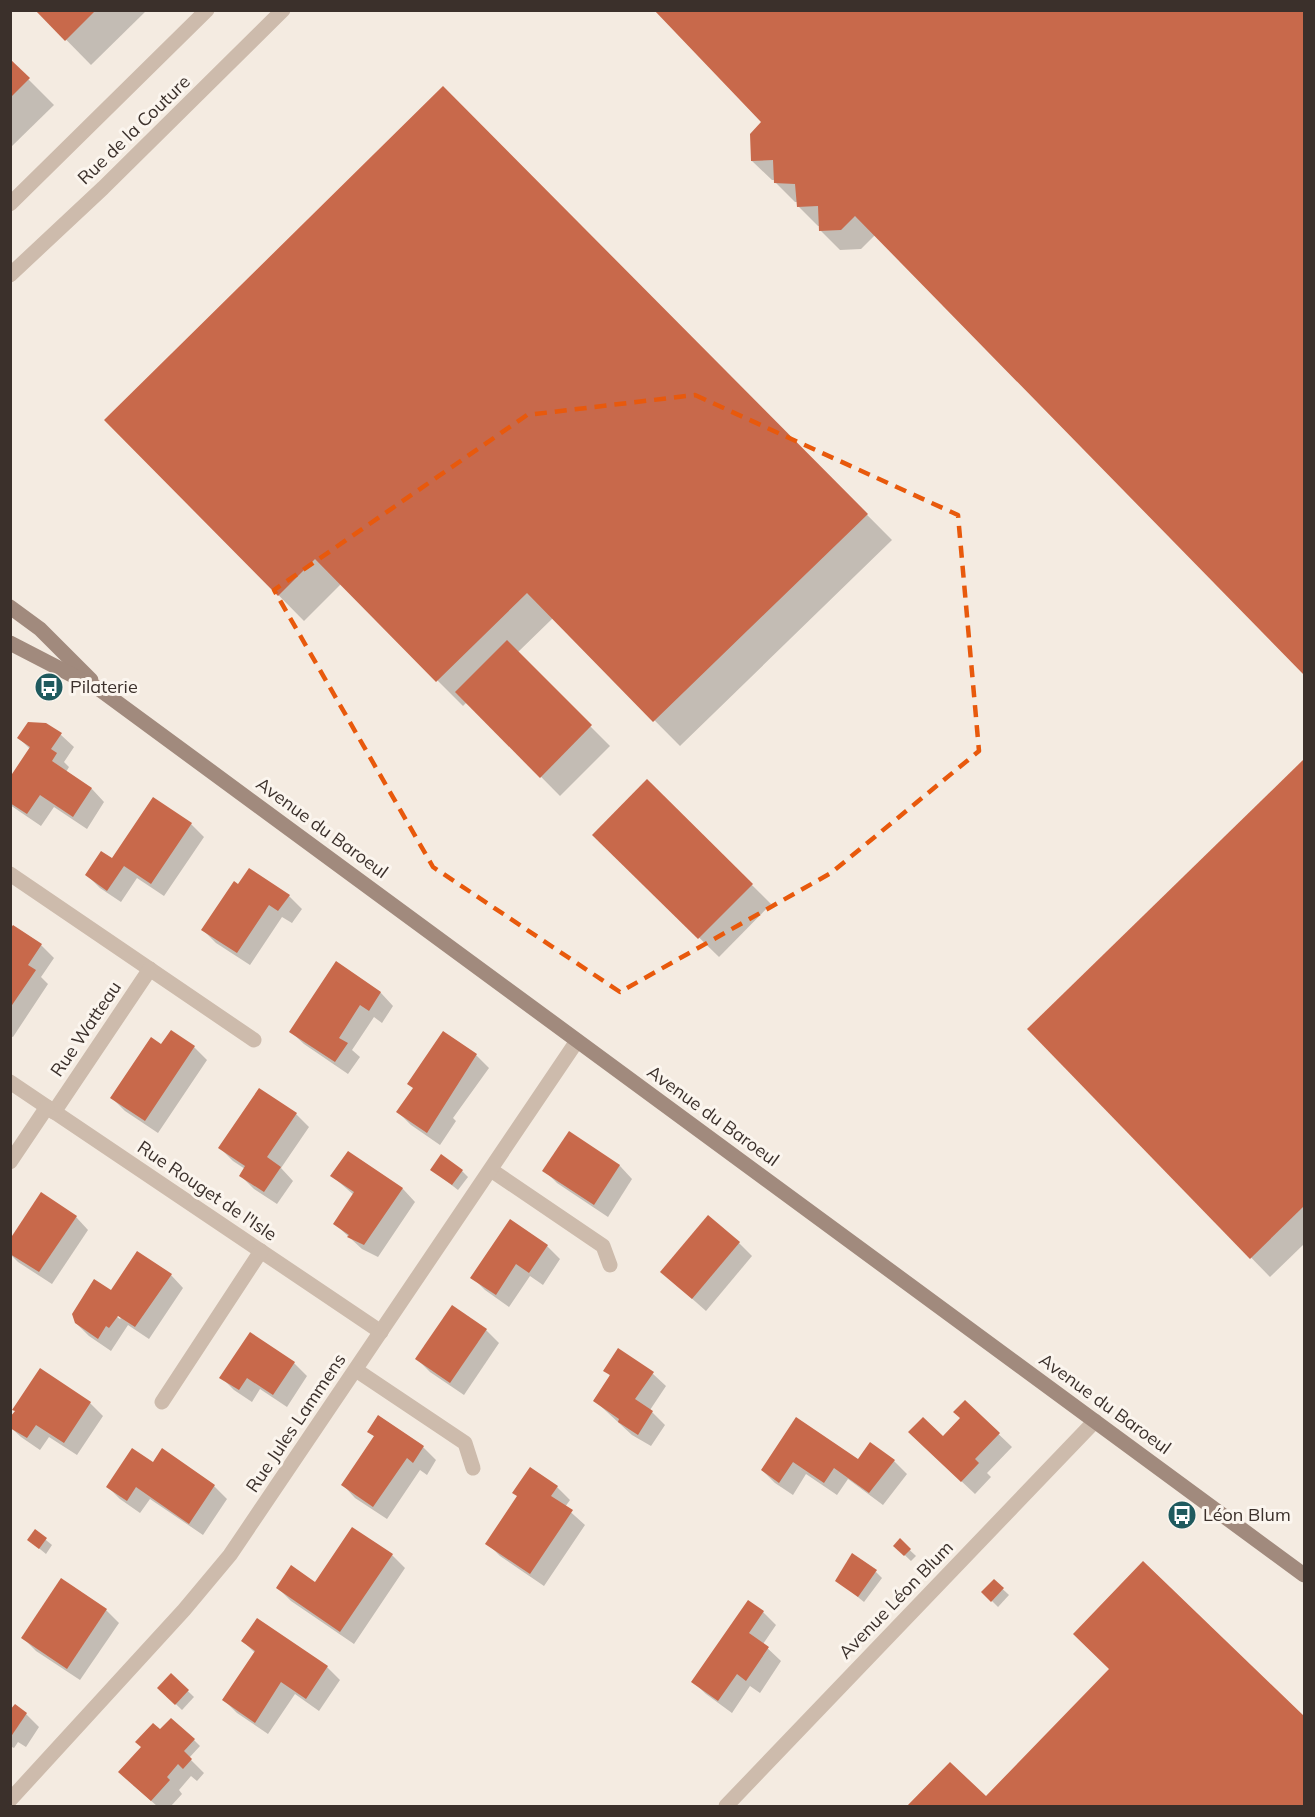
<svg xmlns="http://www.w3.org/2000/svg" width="1315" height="1817" font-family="Mulish,sans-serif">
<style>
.shadow{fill:#0003;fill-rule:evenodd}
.building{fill:#c8694b}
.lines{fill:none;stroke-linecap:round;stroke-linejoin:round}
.minor{stroke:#cdbbac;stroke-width:15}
.tertiary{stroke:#cdbbac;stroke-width:15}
.secondary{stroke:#a18a7d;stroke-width:15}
.marked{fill:none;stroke:#e8590c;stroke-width:4.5;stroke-dasharray:12 8;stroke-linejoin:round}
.labels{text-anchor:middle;stroke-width:6;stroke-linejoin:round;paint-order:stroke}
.street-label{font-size:18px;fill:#3b302b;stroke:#fbf5ee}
.poi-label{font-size:18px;fill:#3b302b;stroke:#fbf5ee;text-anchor:start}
</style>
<rect width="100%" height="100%" fill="#f4ebe1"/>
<g class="shadow">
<path d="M37,10H147L91,65Z"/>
<path d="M656,10H1304V673L875,235L861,249L840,250L821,231V226H818L798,206V202H795L776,183V180H772L752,161L763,122Z"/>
<path d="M10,61L54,105L10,148Z"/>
<path d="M443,88L892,540L680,746L553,618L517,653L610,746L560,796L467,702L463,706L341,584L304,621L106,420Z"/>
<path d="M46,725L61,735L74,747L64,762L69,767L66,772L92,789L104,802L87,829L54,807L41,826L10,805V780L31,750L19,738Z"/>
<path d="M1304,762V1244L1270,1277L1029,1029Z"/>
<path d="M647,781L771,904L719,957L594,835Z"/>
<path d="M191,824L204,837L164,896L137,878L121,902L100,888L87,875L112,860Z"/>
<path d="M239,886L289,896L302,909L292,923L282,917L250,965L216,943L203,930Z"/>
<path d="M14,927L41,945L54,958L41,977L48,984L13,1037L10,1036V932Z"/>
<path d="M337,964L381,993L393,1006L382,1023L374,1017L352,1050L360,1057L348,1074L304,1044L291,1032Z"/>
<path d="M172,1032L194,1047L207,1060L158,1133L125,1111L112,1098L162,1047Z"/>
<path d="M476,1055L489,1068L453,1118L456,1121L440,1145L411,1125L398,1112Z"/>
<path d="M296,1114L309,1127L281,1168L293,1181L277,1204L254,1189L241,1176L245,1169L233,1161L220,1148Z"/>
<path d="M569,1133L620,1166L632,1179L608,1217L557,1183L544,1170Z"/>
<path d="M348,1153L403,1189L415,1202L378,1257L362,1249L335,1224L354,1195L332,1176Z"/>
<path d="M432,1170L462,1171L468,1177L458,1190Z"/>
<path d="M76,1217L88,1230L52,1284L18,1262L10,1254Z"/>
<path d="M739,1243L752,1256L706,1311L662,1272Z"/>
<path d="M547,1246L560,1259L543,1285L530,1276L509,1307L485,1290L472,1277Z"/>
<path d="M171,1275L183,1288L149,1339L128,1325L111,1351L89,1336L76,1323L112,1292ZM110,1307L121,1318L120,1319L113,1314Z"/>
<path d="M486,1330L499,1343L464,1395L430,1372L417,1359Z"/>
<path d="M250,1334L294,1363L307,1376L287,1407L260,1389L252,1402L234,1390L221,1377Z"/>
<path d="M605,1370L653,1374L666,1386L650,1410L665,1425L651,1446L632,1435L594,1400L611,1377Z"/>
<path d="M965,1402L1012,1447L987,1473L991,1477L975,1494L923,1445L943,1438L962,1418Z"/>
<path d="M90,1403L103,1416L77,1455L49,1437L40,1450L21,1437L10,1427Z"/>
<path d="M797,1419L859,1461H894L907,1474L883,1505L848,1479L837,1495L806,1474L793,1495L775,1483L762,1470Z"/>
<path d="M369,1432L423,1447L436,1460L427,1475L420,1470L387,1519L355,1498L343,1485L375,1437Z"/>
<path d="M153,1464L214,1486L227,1499L203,1535L150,1499L140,1513L120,1499L107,1486Z"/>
<path d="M557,1487L570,1500L565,1507L585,1525L544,1586L500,1556L487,1543Z"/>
<path d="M35,1531L52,1545L46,1554L29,1540Z"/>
<path d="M900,1541L916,1556L911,1561L895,1546Z"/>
<path d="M392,1555L405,1568L354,1644L291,1601L278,1588L316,1584Z"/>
<path d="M1143,1563L1304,1718V1806H909L950,1764L986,1798L1110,1669Z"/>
<path d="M876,1572L882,1578L864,1602L837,1580Z"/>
<path d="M994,1581L1009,1595L998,1607L983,1592Z"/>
<path d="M106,1610L119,1623L80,1680L36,1651L23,1638Z"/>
<path d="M763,1612L776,1625L763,1644L781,1661L760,1693L750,1686L732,1713L706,1694L693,1682Z"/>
<path d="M257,1620L327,1667L340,1680L319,1711L295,1694L268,1734L237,1713L224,1700L255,1653L243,1641Z"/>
<path d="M171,1675L194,1697L182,1710L159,1688Z"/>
<path d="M15,1707L26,1714L39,1727L26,1747L18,1742L14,1748L10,1746V1711Z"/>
<path d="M160,1731L194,1740L200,1746L189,1758L204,1773L197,1781L191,1776L179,1790L182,1794L171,1806H157L133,1785Z"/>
</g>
<g class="building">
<path d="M35,10H96L65,41Z"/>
<path d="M654,10H1304V675L855,216L841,230L819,231L818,206L797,207L795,184L774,183L773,160L751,161L750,134L761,122Z"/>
<path d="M10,59L30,78L10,98Z"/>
<path d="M443,86L868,514L653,722L527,593L436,682L315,559L278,596L104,420Z"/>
<path d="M507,640L592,725L540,778L455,692Z"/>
<path d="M28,722L46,723L62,733L51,749L57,753L52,761L92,788L73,817L40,795L27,814L10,803V777L30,747L17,738Z"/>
<path d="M1304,759V1206L1250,1259L1027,1029Z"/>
<path d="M647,779L753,884L698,939L592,835Z"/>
<path d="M153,797L192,823L151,884L124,866L107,891L85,875L101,851L112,858Z"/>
<path d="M249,868L290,895L278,911L269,905L237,953L201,930L234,881L238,884Z"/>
<path d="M13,925L42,944L28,965L36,970L10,1008V929Z"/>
<path d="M336,961L381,992L369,1011L360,1005L339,1038L348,1043L335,1062L289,1032Z"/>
<path d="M171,1030L195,1046L145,1121L110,1098L151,1037L161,1044Z"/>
<path d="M443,1031L477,1054L427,1133L396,1112L413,1088L407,1084Z"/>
<path d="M259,1088L297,1113L267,1157L281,1167L264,1192L239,1176L245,1166L218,1148Z"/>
<path d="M569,1131L620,1165L594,1205L542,1171Z"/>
<path d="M348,1151L403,1188L364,1245L347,1237L349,1235L333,1224L354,1192L330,1176Z"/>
<path d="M441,1154L463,1170L452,1185L430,1170Z"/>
<path d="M41,1192L77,1216L39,1272L10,1254V1239Z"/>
<path d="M708,1215L740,1242L692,1299L660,1272Z"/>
<path d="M510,1219L548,1245L529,1273L516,1264L496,1295L470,1278Z"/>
<path d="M137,1251L172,1274L135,1327L118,1316L109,1328L106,1326L98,1339L75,1323L72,1314L94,1279L111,1290Z"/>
<path d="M452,1305L487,1329L450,1383L415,1359Z"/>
<path d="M250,1332L295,1362L273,1395L247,1378L239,1390L219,1378Z"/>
<path d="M618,1348L654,1372L635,1399L653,1411L638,1435L618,1422L619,1419L593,1401L610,1375L603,1371Z"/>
<path d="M40,1368L91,1402L64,1443L36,1425L27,1438L10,1428V1417L15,1411L12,1410Z"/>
<path d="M965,1400L1000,1433L975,1459L979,1463L961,1482L908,1432L923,1417L943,1436L960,1418L953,1412Z"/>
<path d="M378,1415L424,1446L413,1463L407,1458L373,1507L341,1485L374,1436L367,1432Z"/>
<path d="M796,1417L858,1459L870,1442L895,1460L869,1493L834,1468L824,1483L793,1462L779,1483L761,1470Z"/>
<path d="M132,1448L153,1462L162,1448L215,1485L189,1524L136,1487L127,1501L106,1487Z"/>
<path d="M530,1467L558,1486L551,1496L573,1510L530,1574L485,1544L517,1496L512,1493Z"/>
<path d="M352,1527L393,1554L340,1632L276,1588L291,1565L315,1582Z"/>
<path d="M35,1529L47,1538L39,1549L27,1540Z"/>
<path d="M900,1538L911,1549L904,1556L893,1546Z"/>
<path d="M852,1553L877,1570L858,1597L835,1581Z"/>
<path d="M1143,1561L1304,1716V1806H907L950,1762L986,1796L1109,1669L1073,1634Z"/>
<path d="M61,1578L107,1609L67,1669L21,1638Z"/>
<path d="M994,1579L1004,1588L991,1602L981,1592Z"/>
<path d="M748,1600L764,1611L749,1633L769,1647L746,1681L737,1674L718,1701L691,1682Z"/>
<path d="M257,1618L328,1666L306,1699L281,1682L255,1723L222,1700L255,1651L241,1641Z"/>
<path d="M171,1673L189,1690L175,1705L157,1688Z"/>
<path d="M15,1704L27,1713L10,1738V1710Z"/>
<path d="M171,1718L195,1739L184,1751L192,1759L183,1769L178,1764L167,1777L170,1780L151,1801L118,1772L141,1747L135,1742L153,1723L160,1729Z"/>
</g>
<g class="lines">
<g class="minor">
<path d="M10,874L254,1040"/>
<path d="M10,1082L381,1332"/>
<path d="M54,1112L150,969"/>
<path d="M10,1162L47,1107"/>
<path d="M491,1170L603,1246L610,1265"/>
<path d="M356,1370L465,1443L473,1468"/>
<path d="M162,1402L261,1251"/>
<path d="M10,1800L184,1610L230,1555L577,1041"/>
<path d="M726,1806L1095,1421"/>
</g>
<g class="tertiary">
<path d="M10,204L207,10"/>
<path d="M10,275L103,188L283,10"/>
</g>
<g class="secondary">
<path d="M10,607L40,629L91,680"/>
<path d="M10,643L99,689L1304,1575"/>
</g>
</g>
<path class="marked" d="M695,395L958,515L979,751L831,873L620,992L433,867L274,590L527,415Z"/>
<defs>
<g id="bus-disc" transform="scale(1.5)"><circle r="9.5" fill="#1f5a5e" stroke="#fbf5ee"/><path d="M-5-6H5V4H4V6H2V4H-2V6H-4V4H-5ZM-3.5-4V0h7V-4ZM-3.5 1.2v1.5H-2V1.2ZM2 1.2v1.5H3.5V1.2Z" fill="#fff"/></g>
</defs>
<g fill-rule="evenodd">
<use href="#bus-disc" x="49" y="687"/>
<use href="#bus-disc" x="1182" y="1515"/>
</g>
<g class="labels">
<g class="street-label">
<text transform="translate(134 130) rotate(-44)" y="6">Rue de la Couture</text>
<text transform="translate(322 828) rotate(36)" y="6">Avenue du Baroeul</text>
<text transform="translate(86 1029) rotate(-56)" y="6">Rue Watteau</text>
<text transform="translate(713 1116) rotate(36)" y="6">Avenue du Baroeul</text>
<text transform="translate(207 1191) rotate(34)" y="6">Rue Rouget de l'Isle</text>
<text transform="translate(1105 1404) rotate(36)" y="6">Avenue du Baroeul</text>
<text transform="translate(296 1423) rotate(-56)" y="6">Rue Jules Lammens</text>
<text transform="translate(896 1600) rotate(-46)" y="6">Avenue Léon Blum</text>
</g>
<g class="poi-label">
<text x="70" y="693">Pilaterie</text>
<text x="1203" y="1521">Léon Blum</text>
</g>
</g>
<rect width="1315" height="1817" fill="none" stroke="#3b302b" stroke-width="24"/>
</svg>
